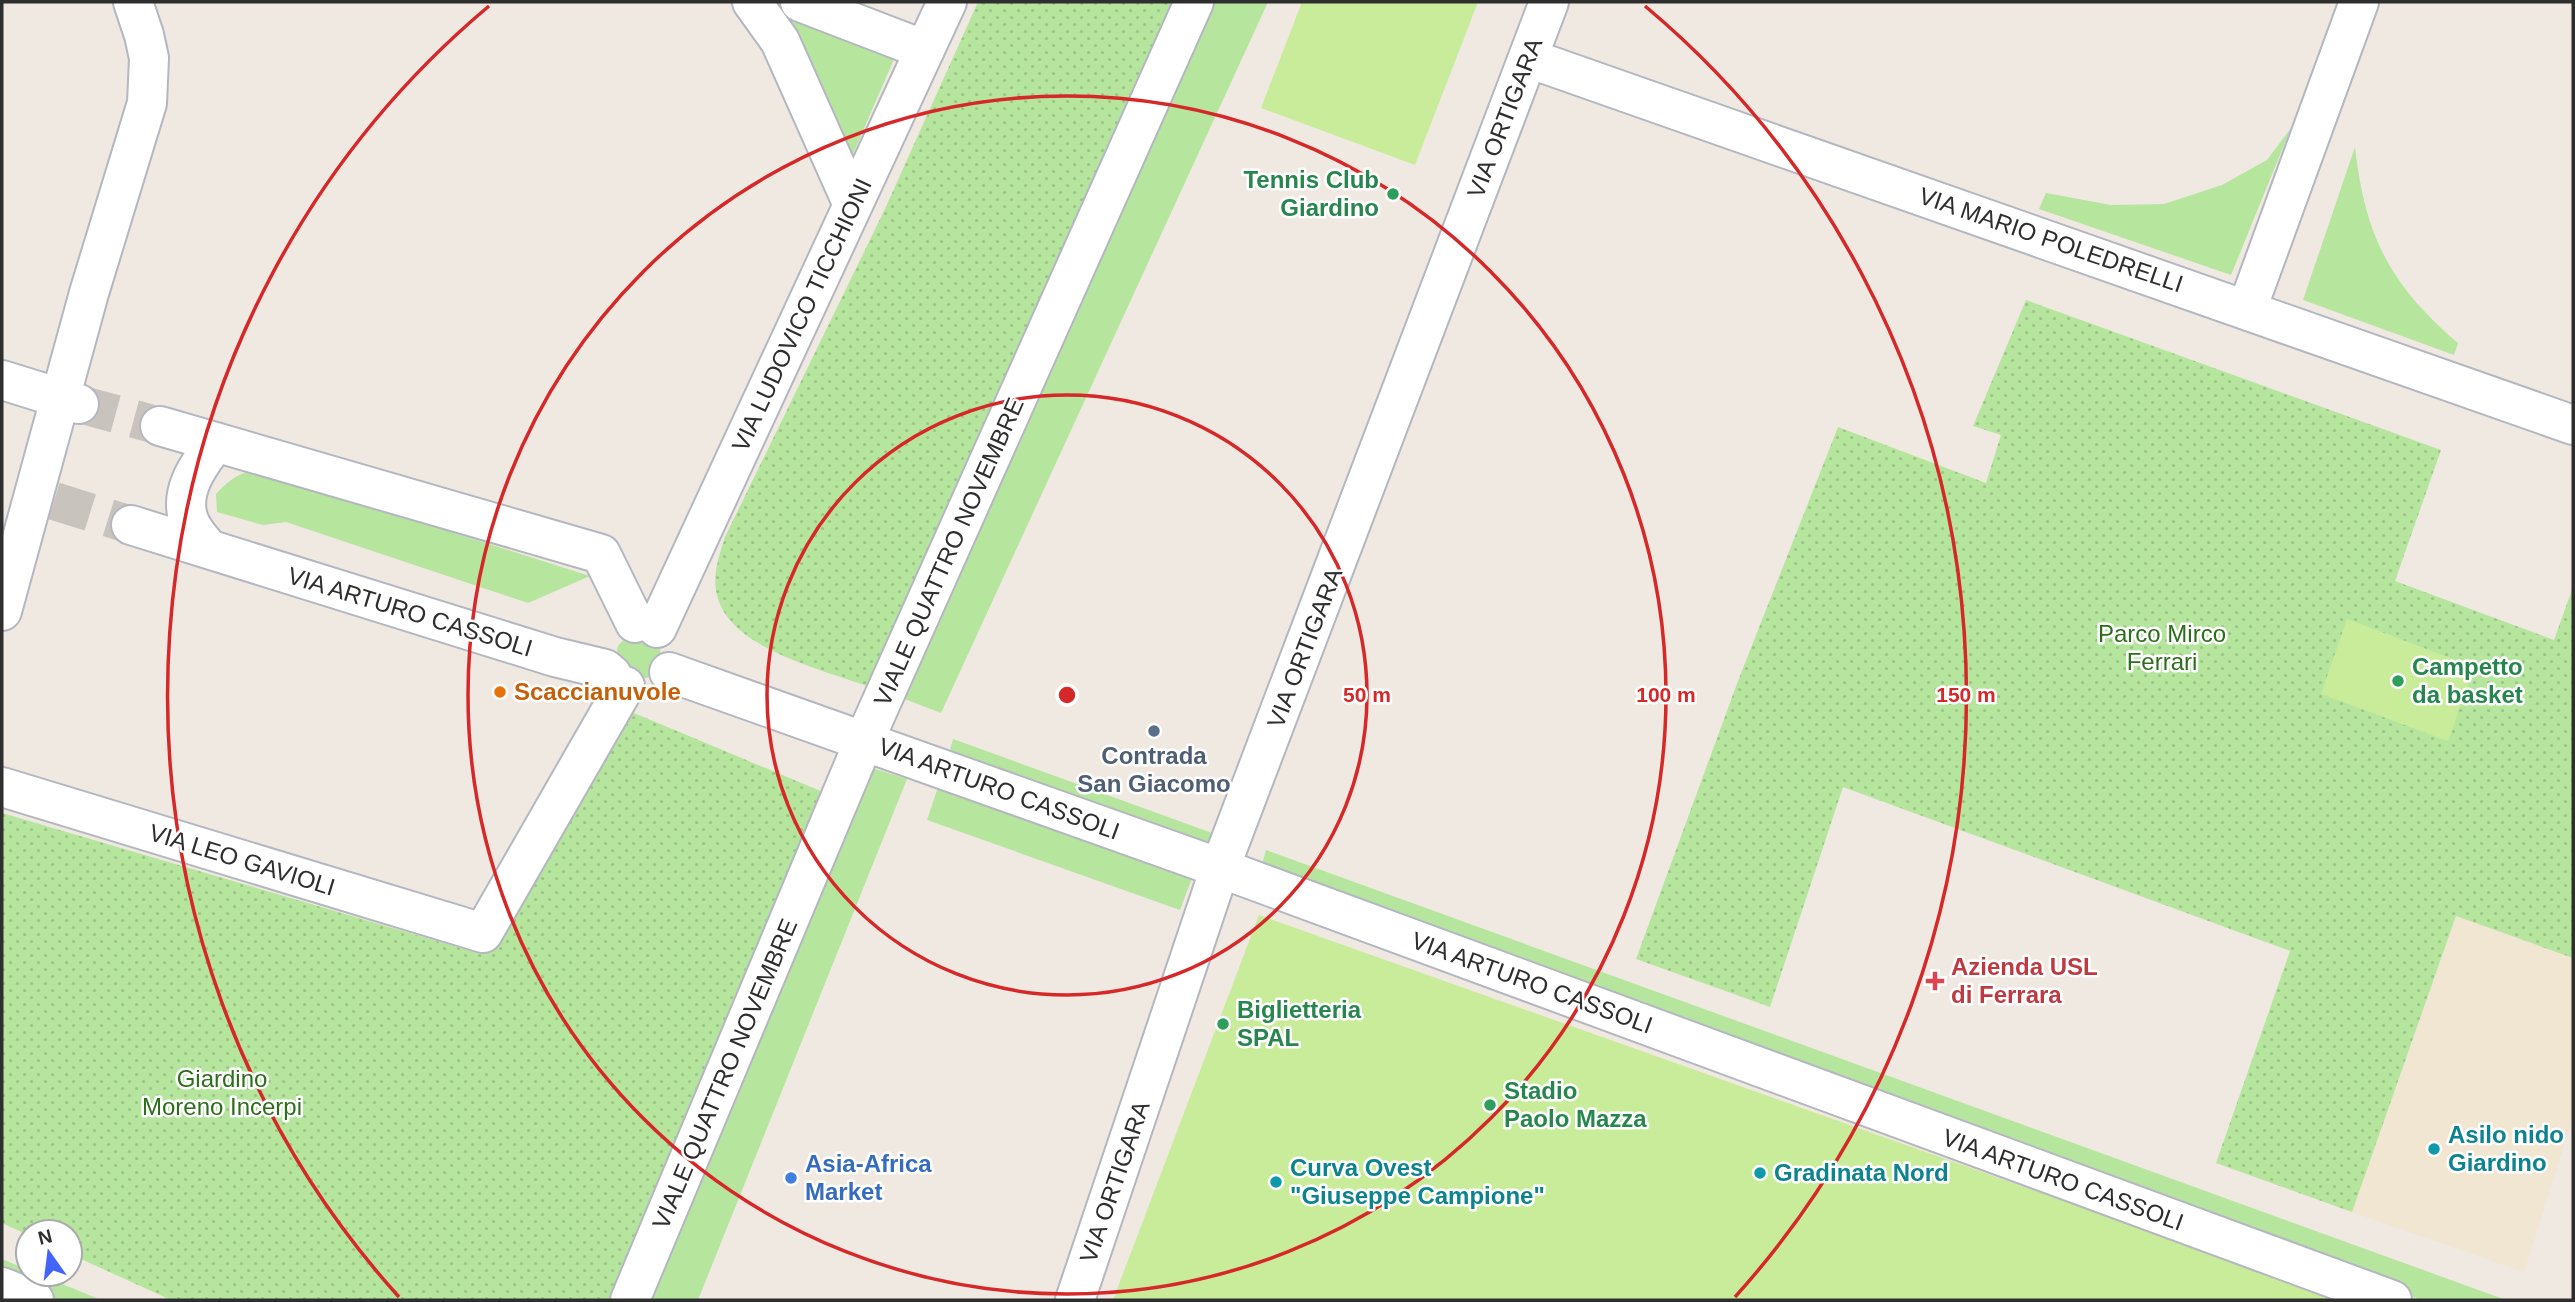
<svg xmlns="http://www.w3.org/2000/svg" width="2575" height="1302" viewBox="0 0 2575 1302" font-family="Arial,sans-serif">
	<defs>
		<pattern id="park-dots" width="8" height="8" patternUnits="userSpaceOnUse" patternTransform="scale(1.75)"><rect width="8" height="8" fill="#b6e59e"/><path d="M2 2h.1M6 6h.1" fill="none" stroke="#9dc588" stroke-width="1.8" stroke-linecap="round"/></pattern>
	</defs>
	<rect width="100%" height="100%" fill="#efe9e1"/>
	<!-- education -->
	<path fill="#f0e6d1" d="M 2573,587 L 2573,1117 L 2524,1272 L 2352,1212 Z"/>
	<!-- grass -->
	<path fill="#b6e59e" d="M 769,2 L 894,59 L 850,161 Z
		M 1214,2 L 1268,2 L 941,713 L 902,698 Z
		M 2291,128 L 2231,275 L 2039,209 L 2046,193 L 2111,205 L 2164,204 L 2222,185 L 2267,160 Z
		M 2355,147 C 2365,236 2390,285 2458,343 L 2454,355 L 2303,300 Z
		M 255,470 L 590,576 L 528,603 L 286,522 L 263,525 L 217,512 L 216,494 C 228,481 238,473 255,470 Z
		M 626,637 L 657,641 C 666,661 661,679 637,679 L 616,656 L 618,646 Z
		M 953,739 L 1212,833 L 1203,854 L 947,761 Z
		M 866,766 L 907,779 L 698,1300 L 649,1300 Z
		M 940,781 L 1194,873 L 1180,910 L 927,820 Z
		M 1266,850 L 2506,1300 L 2421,1300 L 1259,876 Z
		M 2,1259 L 28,1270 L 28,1274 L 38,1274 L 101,1300 L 60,1300 L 2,1276 Z"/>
	<!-- park -->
	<path fill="url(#park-dots)" d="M 978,2 L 1175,2 L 867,686 C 821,669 729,648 717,595 C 712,575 719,556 725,537 L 884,211 Z
		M 2026,300 L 2441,450 L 2395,581 L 2554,640 L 2573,587 L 2573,958 L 2456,916 L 2352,1212 L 2216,1163 L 2290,951 L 1843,787 L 1770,1007 L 1636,959 L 1738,681 L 1838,427 L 1986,483 L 2001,435 L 1973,426 Z
		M 622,708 L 830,795 L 615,1300 L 171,1300 L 70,1254 L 70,1232 L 28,1232 L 28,1235 L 2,1223 L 2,813 L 481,954 Z"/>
	<!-- pitch -->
	<path fill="#c9ec9a" d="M 1302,2 L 1478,2 L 1415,165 L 1261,108 Z
		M 2347,619 L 2474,667 L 2448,741 L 2321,694 Z
		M 1259,915 L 2328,1295 L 2331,1300 L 1113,1300 Z"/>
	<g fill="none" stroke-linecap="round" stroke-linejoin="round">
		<!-- minor-tunnel -->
		<path stroke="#c8c4bd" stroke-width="38" stroke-dasharray="38 19" stroke-linecap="butt" d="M 79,404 L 160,426
			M 54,501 L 131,525"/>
		<!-- minor casing -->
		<g stroke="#b4b7c1" stroke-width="42">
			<path id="minor" d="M 752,2 L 780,41 L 853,205
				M 800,2 L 925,50
				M 1528,58 L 2573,425
				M 2247,309 L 2359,2
				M 2,380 L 79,404
				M 160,426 L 601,554 L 635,623
				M 131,525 L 555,657 L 605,669 L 612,675
				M 208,548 C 202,541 195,533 191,525 C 176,495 198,465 216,442
				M 2,611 L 89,293 L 147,103 L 149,58 L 144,35 L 133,2
				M 657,628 L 947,2
				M 669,672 L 1220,868 L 2392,1300
				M 2,787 L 483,933 L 625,686
				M 2,1287 L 34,1300
				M 630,1300 L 864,741 L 1194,2
				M 1075,1300 L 1220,868 L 1549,2"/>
		</g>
		<!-- minor -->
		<use href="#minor" stroke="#fff" stroke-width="38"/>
	</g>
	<!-- distance rings -->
	<g fill="none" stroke="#d62828" stroke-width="3.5">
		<circle cx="1067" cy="695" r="300"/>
		<circle cx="1067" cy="695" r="599"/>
		<path d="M399 1297A899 899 0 0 1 489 6M1645 6A899 899 0 0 1 1735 1297"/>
	</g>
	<!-- markers -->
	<g fill="#2e9e5b" stroke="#fff" stroke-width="2.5">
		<circle cx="1393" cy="194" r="7"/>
		<circle cx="2398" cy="681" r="7"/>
		<circle cx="1223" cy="1024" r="7"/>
		<circle cx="1490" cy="1105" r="7"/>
	</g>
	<circle fill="#e8710a" stroke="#fff" stroke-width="2.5" cx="500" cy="692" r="7"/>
	<circle fill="#5c6f8a" stroke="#fff" stroke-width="2.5" cx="1154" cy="731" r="7"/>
	<path fill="#e0444e" stroke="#fff" stroke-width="2.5" d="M1931.5 970.5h7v7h7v7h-7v7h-7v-7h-7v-7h7z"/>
	<g fill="#0f9aa8" stroke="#fff" stroke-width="2.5">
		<circle cx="2434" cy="1149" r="7"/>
		<circle cx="1760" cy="1173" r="7"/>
		<circle cx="1276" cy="1182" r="7"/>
	</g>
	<circle fill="#3f7fe0" stroke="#fff" stroke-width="2.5" cx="791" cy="1178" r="7"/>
	<g text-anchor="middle" stroke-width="5" stroke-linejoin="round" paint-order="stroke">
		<!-- street labels -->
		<g font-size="24" fill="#2e2e2e" stroke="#fff">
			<text transform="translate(1505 118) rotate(-69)" y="8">VIA ORTIGARA</text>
			<text transform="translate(2051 240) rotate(19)" y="8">VIA MARIO POLEDRELLI</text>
			<text transform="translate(802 315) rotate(-65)" y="8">VIA LUDOVICO TICCHIONI</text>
			<text transform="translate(949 552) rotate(-66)" y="8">VIALE QUATTRO NOVEMBRE</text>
			<text transform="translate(410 612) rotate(17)" y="8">VIA ARTURO CASSOLI</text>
			<text transform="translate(1305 648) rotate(-69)" y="8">VIA ORTIGARA</text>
			<text transform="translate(999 789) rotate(20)" y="8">VIA ARTURO CASSOLI</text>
			<text transform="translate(242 860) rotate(17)" y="8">VIA LEO GAVIOLI</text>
			<text transform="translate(1532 983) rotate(20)" y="8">VIA ARTURO CASSOLI</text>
			<text transform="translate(725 1074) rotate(-67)" y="8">VIALE QUATTRO NOVEMBRE</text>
			<text transform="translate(2063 1180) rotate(20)" y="8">VIA ARTURO CASSOLI</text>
			<text transform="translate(1115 1182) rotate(-71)" y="8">VIA ORTIGARA</text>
		</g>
		<!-- leisure labels -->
		<g font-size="24" font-weight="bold" fill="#27864d" stroke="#fff" text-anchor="start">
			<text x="1379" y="188" text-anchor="end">Tennis Club<tspan x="1379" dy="28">Giardino</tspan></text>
			<text x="2412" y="675">Campetto<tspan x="2412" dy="28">da basket</tspan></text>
			<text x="1237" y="1018">Biglietteria<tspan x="1237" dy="28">SPAL</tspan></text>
			<text x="1504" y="1099">Stadio<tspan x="1504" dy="28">Paolo Mazza</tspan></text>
		</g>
		<!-- park labels -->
		<g font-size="24" fill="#2c6e1b" stroke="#fff">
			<text x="2162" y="642">Parco Mirco<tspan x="2162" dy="28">Ferrari</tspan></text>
			<text x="222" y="1087">Giardino<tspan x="222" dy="28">Moreno Incerpi</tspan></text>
		</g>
		<!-- food labels -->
		<g font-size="24" font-weight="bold" fill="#c56008" stroke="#fff" text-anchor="start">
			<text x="514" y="700">Scaccianuvole</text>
		</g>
		<!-- service labels -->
		<g font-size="24" font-weight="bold" fill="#4e5e75" stroke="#fff">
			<text x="1154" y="764">Contrada<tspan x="1154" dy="28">San Giacomo</tspan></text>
		</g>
		<!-- health labels -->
		<g font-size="24" font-weight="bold" fill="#be3a42" stroke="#fff" text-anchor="start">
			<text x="1951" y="975">Azienda USL<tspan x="1951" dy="28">di Ferrara</tspan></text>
		</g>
		<!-- culture labels -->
		<g font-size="24" font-weight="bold" fill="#0d838f" stroke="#fff" text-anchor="start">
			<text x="2448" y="1143">Asilo nido<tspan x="2448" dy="28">Giardino</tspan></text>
			<text x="1290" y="1176">Curva Ovest<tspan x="1290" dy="28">"Giuseppe Campione"</tspan></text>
			<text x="1774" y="1181">Gradinata Nord</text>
		</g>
		<!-- shop labels -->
		<g font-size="24" font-weight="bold" fill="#366cbe" stroke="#fff" text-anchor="start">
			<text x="805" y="1172">Asia-Africa<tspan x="805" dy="28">Market</tspan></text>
		</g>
	</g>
	<circle cx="1067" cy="695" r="10" fill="#d62828" stroke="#fff" stroke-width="3.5"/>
	<g font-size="21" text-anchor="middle" font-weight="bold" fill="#d62828" stroke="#fff" stroke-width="5" stroke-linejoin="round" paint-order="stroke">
		<text x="1367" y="702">50 m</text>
		<text x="1666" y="702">100 m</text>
		<text x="1966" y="702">150 m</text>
	</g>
	<!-- border -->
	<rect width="2575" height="1302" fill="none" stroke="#2e2e2e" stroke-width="7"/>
	<!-- north arrow -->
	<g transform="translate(49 1253) rotate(346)"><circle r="33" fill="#ffffff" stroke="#ababab" stroke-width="2"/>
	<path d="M0-5L12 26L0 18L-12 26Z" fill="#4264fb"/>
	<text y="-10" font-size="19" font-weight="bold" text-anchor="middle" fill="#2e2e2e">N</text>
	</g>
</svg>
